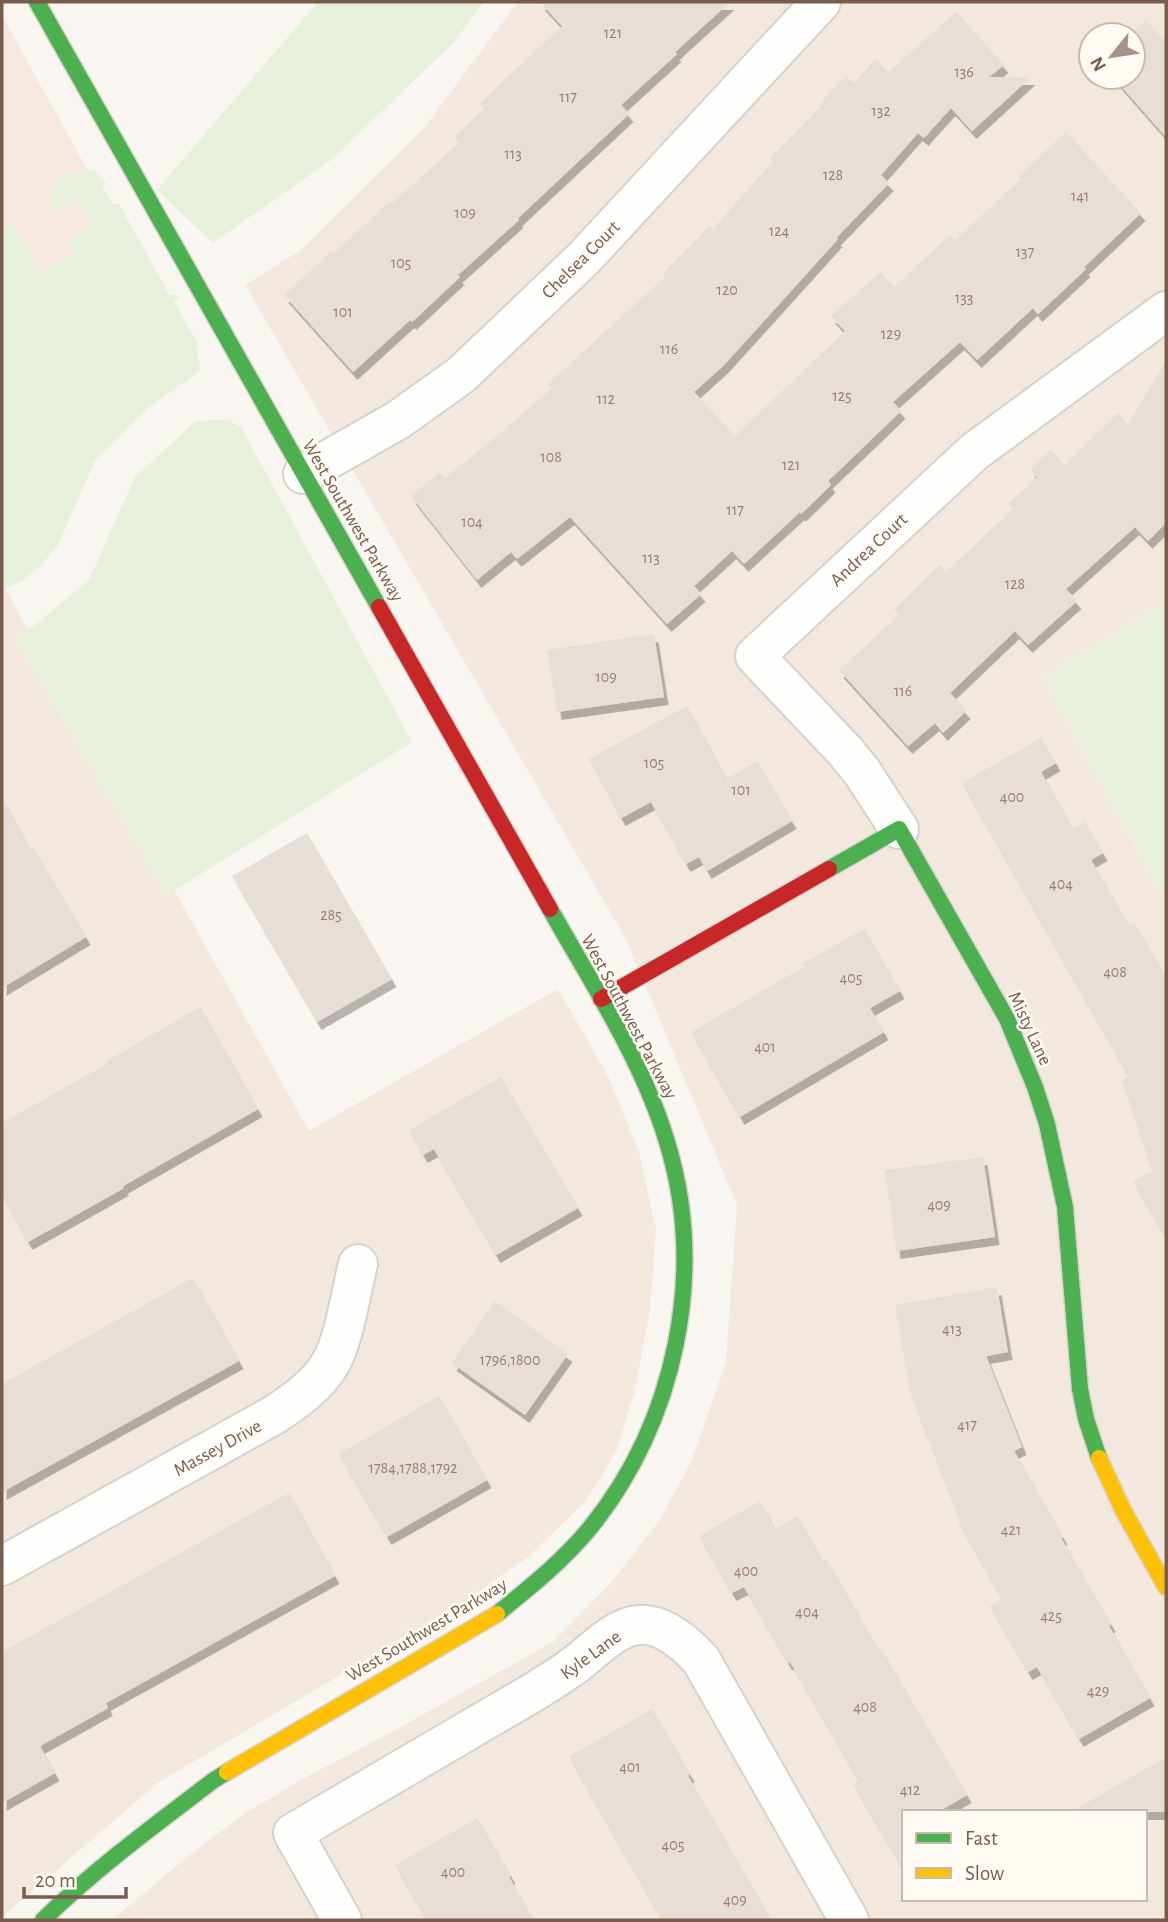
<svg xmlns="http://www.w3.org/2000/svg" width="1168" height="1922" viewBox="0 0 1168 1922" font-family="'Alegreya Sans',sans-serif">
	<defs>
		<filter id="shadow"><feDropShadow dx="4.5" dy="8" stdDeviation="0" flood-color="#0004"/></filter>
	</defs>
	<rect width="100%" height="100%" fill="#f9f5f0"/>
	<!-- residential -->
	<path fill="#f2e8de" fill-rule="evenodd" d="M 518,2 L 1166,2 L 1166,602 L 1044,677 L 1166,901 L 1166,1920 L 112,1920 L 186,1858 L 247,1812 L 310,1775 L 390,1733 L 553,1642 L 609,1585 L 660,1520 L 692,1460 L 726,1362 L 737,1205 L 626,939 L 245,285 L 301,250 L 424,128 ZM 1091,35 L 1133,35 L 1133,77 L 1091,77 ZM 904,1812 L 1145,1812 L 1145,1899 L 904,1899 Z
		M 2,583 L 309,1131 L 558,989 L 608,1076 L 639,1152 L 656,1229 L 650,1311 L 634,1393 L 617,1450 L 586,1501 L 528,1557 L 462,1603 L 159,1782 L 2,1917 Z"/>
	<!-- commercial -->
	<path fill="#f6e8e1" d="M 2,16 L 123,234 L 2,304 Z"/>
	<!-- green -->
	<path fill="#e7f0db" d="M 318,2 L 484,2 L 454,42 L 331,160 L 213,243 L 157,190 Z
		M 74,171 L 94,171 L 106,183 L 102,186 L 113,205 L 119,204 L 169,294 L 180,296 L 174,302 L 196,340 L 200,371 L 148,408 L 95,460 L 58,545 L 43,563 L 24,580 L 2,590 L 2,224 L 15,227 L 41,271 L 75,254 L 68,241 L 92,223 L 78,200 L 54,214 C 50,201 49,184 62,175 C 65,173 70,173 74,171 Z
		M 228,420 L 241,427 L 412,742 L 167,895 L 16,639 L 40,621 L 89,580 L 135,477 L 196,421 Z
		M 1166,602 L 1166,901 L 1044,677 Z"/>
	<!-- building -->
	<path fill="#e6ded7" filter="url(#shadow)" d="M 540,2 L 730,2 L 675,52 L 677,54 L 621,105 L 629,114 L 518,218 L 519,220 L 458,275 L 460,277 L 412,322 L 410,320 L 353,372 L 284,295 L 332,251 L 334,253 L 390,201 L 392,203 L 459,143 L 454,137 L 484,109 L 479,104 L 562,26 Z
		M 956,12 L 1004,65 L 989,77 L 1031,77 L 972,131 L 951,108 L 924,138 L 918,133 L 881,175 L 889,183 L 836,238 L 838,239 L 724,365 L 694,392 L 735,436 L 845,331 L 831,316 L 880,272 L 894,287 L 950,235 L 955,240 L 1021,179 L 1018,177 L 1066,132 L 1141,213 L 1084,267 L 1086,269 L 1038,314 L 1033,308 L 977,360 L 960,342 L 893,402 L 901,411 L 828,481 L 831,485 L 801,514 L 800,512 L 744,564 L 732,551 L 694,586 L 701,594 L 667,624 L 570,517 L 517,559 L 511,552 L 477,580 L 411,496 L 440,472 L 445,478 L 497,436 L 552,388 L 548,384 L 666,276 L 663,274 L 709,226 L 713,229 L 773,161 L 770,158 L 823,104 L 821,102 L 846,76 L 854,83 L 875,59 L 889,72 Z
		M 1146,20 L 1166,42 L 1166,137 L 1113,77 L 1133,77 L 1133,35 L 1129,35 Z
		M 1166,361 L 1166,523 L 1148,541 L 1135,527 L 1066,589 L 1077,601 L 1028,645 L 1015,631 L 950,693 L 966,711 L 943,733 L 935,723 L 908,746 L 839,670 L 899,615 L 894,609 L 940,565 L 946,572 L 1013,509 L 1008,504 L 1037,477 L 1030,469 L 1051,450 L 1065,465 L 1118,413 L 1128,424 Z
		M 654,634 L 664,697 L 557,712 L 547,650 Z
		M 687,706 L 726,779 L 757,761 L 792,821 L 707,871 L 699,857 L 686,864 L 651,802 L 621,818 L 589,759 Z
		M 1041,738 L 1056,763 L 1041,772 L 1073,829 L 1085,822 L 1103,853 L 1091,860 L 1129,925 L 1134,922 L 1166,978 L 1166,1238 L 1133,1181 L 1152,1171 L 1122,1080 L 1129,1077 L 962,783 Z
		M 2,798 L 30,849 L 33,847 L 86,937 L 2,988 Z
		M 307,833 L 392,979 L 317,1022 L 232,876 Z
		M 864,929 L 900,991 L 870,1008 L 884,1032 L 740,1117 L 691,1032 L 804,967 L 802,964 Z
		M 200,1007 L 258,1109 L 123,1186 L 124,1188 L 28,1242 L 2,1196 L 2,1123 L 107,1064 L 105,1062 Z
		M 501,1077 L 578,1208 L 496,1255 L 434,1149 L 423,1155 L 409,1130 Z
		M 983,1157 L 995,1237 L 896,1251 L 885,1170 Z
		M 193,1278 L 239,1361 L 2,1492 L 2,1384 Z
		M 997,1287 L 1008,1352 L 986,1356 L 1022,1447 L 1014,1451 L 1063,1537 L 1061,1538 L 1111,1624 L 1109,1626 L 1150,1698 L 1079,1739 L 1037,1667 L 1028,1672 L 990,1606 L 1002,1599 L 958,1522 L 960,1521 L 911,1397 L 895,1305 Z
		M 495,1301 L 568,1354 L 525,1415 L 452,1363 Z
		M 439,1396 L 487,1480 L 387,1537 L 339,1454 Z
		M 289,1493 L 335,1576 L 106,1703 L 108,1708 L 40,1746 L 55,1773 L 2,1803 L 2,1652 Z
		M 760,1501 L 775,1529 L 797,1516 L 823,1561 L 826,1559 L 879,1650 L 881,1649 L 967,1795 L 938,1812 L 904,1812 L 904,1871 L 853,1784 L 859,1781 L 790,1662 L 788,1663 L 744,1587 L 732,1593 L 699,1536 Z
		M 652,1709 L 690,1774 L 688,1776 L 771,1920 L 662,1920 L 615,1838 L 569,1757 Z
		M 1166,1757 L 1166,1812 L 1071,1812 Z
		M 477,1818 L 511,1876 L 509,1877 L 534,1920 L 427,1920 L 395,1865 Z"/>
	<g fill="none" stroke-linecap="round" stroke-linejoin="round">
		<!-- street casing -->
		<g stroke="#d7d1cb" stroke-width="42">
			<path id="street" d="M 303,474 L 398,420 L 461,375 L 584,258 L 821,2
				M 899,829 L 862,772 L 845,751 L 755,656 L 974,452 L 1166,311
				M 2,1566 L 274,1415 C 295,1401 317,1386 330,1364 C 344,1341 351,1292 358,1264
				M 342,1920 L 293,1833 C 351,1799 409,1765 467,1731 C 502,1710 539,1691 572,1667 C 591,1654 615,1626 639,1625 C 663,1623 686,1644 701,1660 L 849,1920"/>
		</g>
		<!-- fast casing -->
		<g stroke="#d9d2cb" stroke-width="19">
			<path id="fast" d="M 37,2 L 379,607
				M 829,869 L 899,829 L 1007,1019 L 1035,1087 L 1047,1124 L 1065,1207 L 1080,1389 L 1086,1419 L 1099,1458
				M 497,1614 C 530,1587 563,1561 590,1528 C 676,1422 707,1272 667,1142 C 643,1061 591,982 550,909
				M 43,1920 C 96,1868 155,1825 214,1780 L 227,1772"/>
		</g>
		<!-- slow casing -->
		<g stroke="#d9d2cb" stroke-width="19">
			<path id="slow" d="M 1099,1458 L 1124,1512 L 1166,1587
				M 227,1772 L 497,1614"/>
		</g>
		<!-- jam casing -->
		<g stroke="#d9d2cb" stroke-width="19">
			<path id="jam" d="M 379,607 L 550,909
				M 601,999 L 829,869"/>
		</g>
		<!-- street -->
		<use href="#street" stroke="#fefefd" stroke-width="38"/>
		<!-- fast -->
		<use href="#fast" stroke="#4caf50" stroke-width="16"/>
		<!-- slow -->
		<use href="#slow" stroke="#ffc107" stroke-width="16"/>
		<!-- jam -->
		<use href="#jam" stroke="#c62828" stroke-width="16"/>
	</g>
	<g text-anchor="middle" stroke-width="5" stroke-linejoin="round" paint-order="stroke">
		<!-- number labels -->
		<g font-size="16" fill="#977e72">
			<text x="613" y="38">121</text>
			<text x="964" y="77">136</text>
			<text x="568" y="102">117</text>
			<text x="881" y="116">132</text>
			<text x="513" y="159">113</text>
			<text x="833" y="180">128</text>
			<text x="1080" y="201">141</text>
			<text x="465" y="218">109</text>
			<text x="779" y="236">124</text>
			<text x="1025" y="257">137</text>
			<text x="401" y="268">105</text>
			<text x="727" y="295">120</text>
			<text x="964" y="303">133</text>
			<text x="343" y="317">101</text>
			<text x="891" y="339">129</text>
			<text x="669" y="354">116</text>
			<text x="842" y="401">125</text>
			<text x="606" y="404">112</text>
			<text x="551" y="462">108</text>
			<text x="791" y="470">121</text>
			<text x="735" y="515">117</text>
			<text x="472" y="527">104</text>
			<text x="651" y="563">113</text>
			<text x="1015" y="589">128</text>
			<text x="606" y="682">109</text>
			<text x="903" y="696">116</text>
			<text x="654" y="768">105</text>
			<text x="741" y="795">101</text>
			<text x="1012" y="802">400</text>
			<text x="1061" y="889">404</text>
			<text x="331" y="920">285</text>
			<text x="1115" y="977">408</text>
			<text x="851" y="983">405</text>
			<text x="765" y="1052">401</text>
			<text x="939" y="1210">409</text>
			<text x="952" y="1334">413</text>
			<text x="510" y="1365">1796,1800</text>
			<text x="967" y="1430">417</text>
			<text x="413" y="1473">1784,1788,1792</text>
			<text x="1011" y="1535">421</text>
			<text x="746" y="1576">400</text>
			<text x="807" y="1617">404</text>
			<text x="1051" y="1621">425</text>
			<text x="1098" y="1696">429</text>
			<text x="865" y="1712">408</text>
			<text x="630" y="1772">401</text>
			<text x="910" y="1795">412</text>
			<text x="673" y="1850">405</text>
			<text x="453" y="1877">400</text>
			<text x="735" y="1905">409</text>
		</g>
		<!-- street labels -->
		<g font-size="19" fill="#7a5c4d" stroke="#fffaf3">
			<text transform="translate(580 259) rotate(-45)" y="7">Chelsea Court</text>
			<text transform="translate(354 520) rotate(60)" y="7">West Southwest Parkway</text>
			<text transform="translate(868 549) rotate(-43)" y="7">Andrea Court</text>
			<text transform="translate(630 1016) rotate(62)" y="7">West Southwest Parkway</text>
			<text transform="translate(1031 1028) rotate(65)" y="7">Misty Lane</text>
			<text transform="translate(217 1447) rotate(-29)" y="7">Massey Drive</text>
			<text transform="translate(426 1629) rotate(-31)" y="7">West Southwest Parkway</text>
			<text transform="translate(590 1654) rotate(-36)" y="7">Kyle Lane</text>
		</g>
	</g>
	<!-- border -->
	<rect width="1168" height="1922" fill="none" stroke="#7a5c4d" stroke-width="7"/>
	<!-- legend -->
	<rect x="902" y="1810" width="245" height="91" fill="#fffaf3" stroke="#cabbb1" stroke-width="2"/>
	<rect x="916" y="1833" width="35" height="10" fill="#4caf50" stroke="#cabbb1" stroke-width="2"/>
	<text x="965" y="1845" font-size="21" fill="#7a5c4d">Fast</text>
	<rect x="916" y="1868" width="35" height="10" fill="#ffc107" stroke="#cabbb1" stroke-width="2"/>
	<text x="965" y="1880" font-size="21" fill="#7a5c4d">Slow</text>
	<!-- north arrow -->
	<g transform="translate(1112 56) rotate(240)"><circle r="33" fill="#fffaf3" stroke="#cabbb1" stroke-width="2"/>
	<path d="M0-5L12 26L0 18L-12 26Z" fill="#a69286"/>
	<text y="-10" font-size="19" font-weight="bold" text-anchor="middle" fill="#7a5c4d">N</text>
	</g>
	<!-- scale -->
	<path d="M24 1887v10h102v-10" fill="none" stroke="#7a5c4d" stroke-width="3.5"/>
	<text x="35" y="1887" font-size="21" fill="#7a5c4d" stroke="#fffaf3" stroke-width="5" paint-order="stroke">20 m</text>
</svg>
